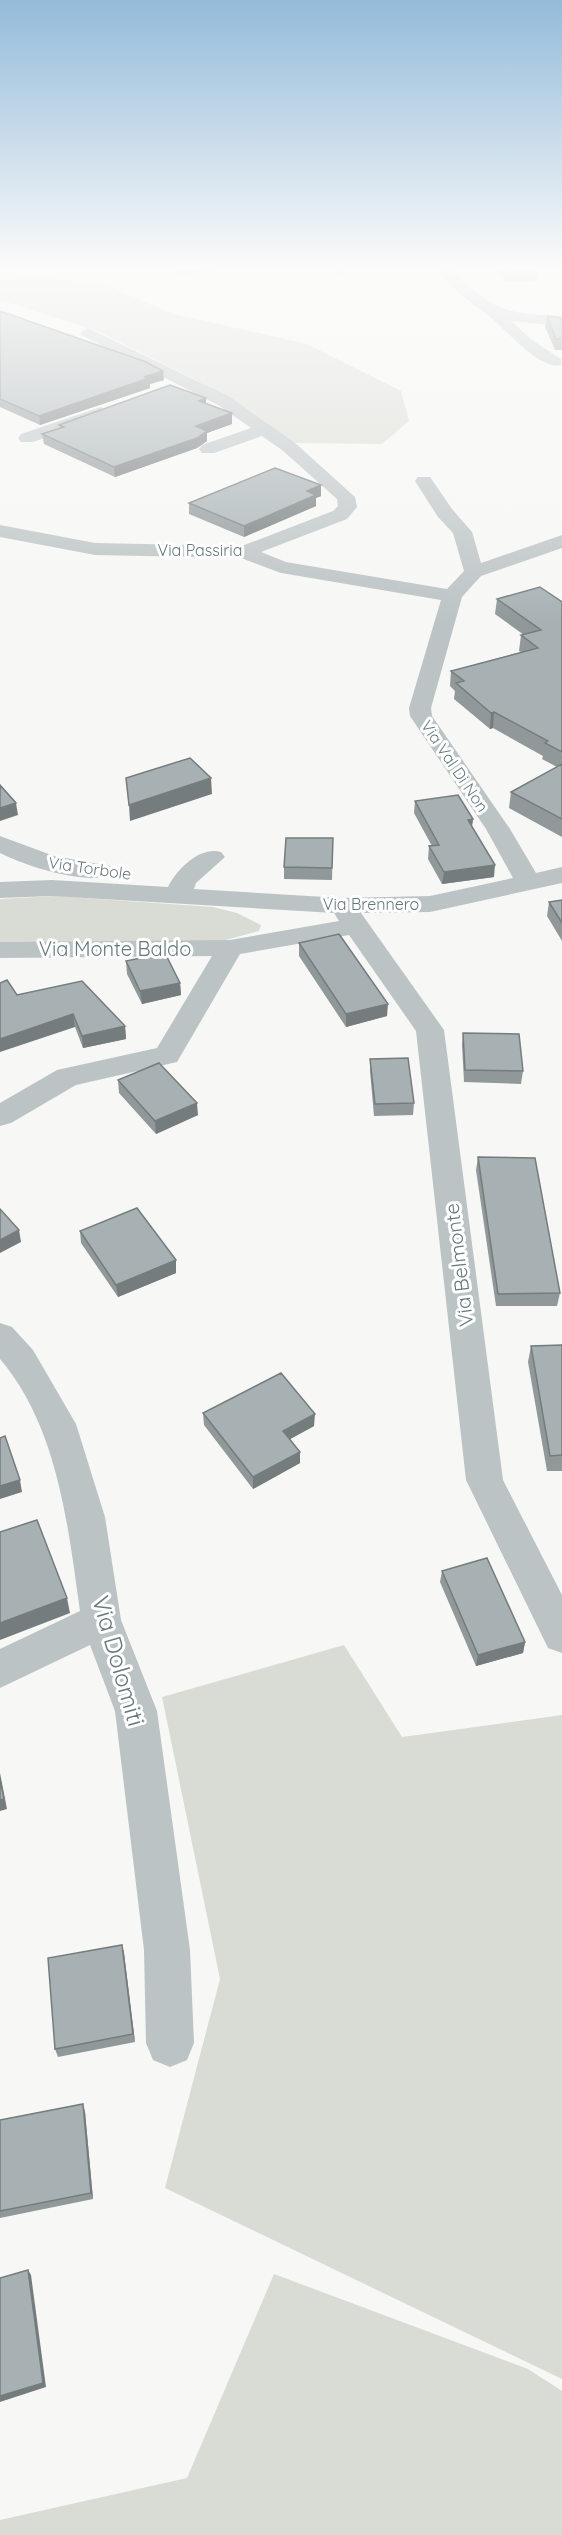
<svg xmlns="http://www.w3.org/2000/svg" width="562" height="2535" viewBox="0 0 562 2535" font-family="Quicksand,sans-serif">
	<rect width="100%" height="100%" fill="#f7f7f5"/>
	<!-- green -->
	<path fill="#d9dcd4" d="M 0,271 L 102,284 L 174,314 L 307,344 L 401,391 L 409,421 L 382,444 L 294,443 L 252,412 L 202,383 L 100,332 L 0,300 Z
		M 55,896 L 213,907 L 237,913 L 261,925 L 259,931 L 222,941 L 0,942 L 0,899 Z
		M 344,1645 L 402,1737 L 562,1715 L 562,2379 L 165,2188 L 220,1979 L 162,1697 Z
		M 274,2274 L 528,2369 L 562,2391 L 562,2535 L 0,2535 L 0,2520 L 187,2478 Z"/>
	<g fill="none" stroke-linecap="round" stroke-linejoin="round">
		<!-- minor -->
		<path fill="#bcc3c4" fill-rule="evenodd" d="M 330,269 L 344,269 L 347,273 L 340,277 L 335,276 Z
			M 436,269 L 451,269 C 493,310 502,314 562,316 L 562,326 L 511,321 L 532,340 L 561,359 L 561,365 C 538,371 503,325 485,313 C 467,300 450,287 436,269 Z
			M 88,328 L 230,397 L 294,442 L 355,497 L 357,507 L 347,519 L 261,552 L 286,562 L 447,589 L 464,571 L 453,533 L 438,517 L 415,481 L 418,477 L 430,477 L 452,509 L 472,532 L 481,563 L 562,535 L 562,548 L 481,576 L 462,597 L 431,708 L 432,716 L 510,829 L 536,873 L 562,867 L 562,883 L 430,912 L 361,913 L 444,1030 L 503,1480 L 562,1595 L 562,1653 L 548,1648 L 466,1480 L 416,1031 L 349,935 L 240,954 L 177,1062 L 76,1085 L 11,1123 L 0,1126 L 0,1103 L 57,1070 L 157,1048 L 212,956 L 0,958 L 0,942 L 230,940 L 339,921 L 334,913 L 52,896 L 0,898 L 0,882 L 52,880 L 168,887 C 177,869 200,846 221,852 L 225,857 L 196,883 L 194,889 L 342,898 L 430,896 L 513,878 L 486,829 L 410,716 L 409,708 L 441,600 L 281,573 L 241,558 L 95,555 L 0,537 L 0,525 L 95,543 L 242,546 L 333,511 L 338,506 L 337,499 L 282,450 L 262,436 L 214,453 L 202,453 L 199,449 L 202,445 L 251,428 L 218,405 L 83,336 L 80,333 Z
			M 101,407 L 109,412 L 107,416 L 33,442 L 21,442 L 18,438 L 21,434 Z
			M 0,836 L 54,856 L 110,866 L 114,871 L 110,876 C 81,884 26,866 0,853 Z
			M 0,1323 L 12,1327 L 33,1350 L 76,1424 L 105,1517 L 121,1620 L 157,1711 L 190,1950 L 194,2043 L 187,2060 L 170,2067 L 153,2060 L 146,2043 L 144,1950 L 115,1711 L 90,1645 L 0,1688 L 0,1649 L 80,1611 C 68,1526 58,1427 0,1359 Z"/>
	</g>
	<!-- wall -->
	<path fill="#90989a" d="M 174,269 L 222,269 L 181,274 Z
		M 496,269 L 532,269 L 537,276 L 537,281 L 506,282 Z
		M 0,311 L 164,380 L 150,384 L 150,388 L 40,425 L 0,407 Z
		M 547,316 L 562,318 L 562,350 L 555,350 L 545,327 Z
		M 206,398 L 206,404 L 232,413 L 232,424 L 207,433 L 207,441 L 197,448 L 115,477 L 44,444 L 42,434 L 60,428 L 59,425 Z
		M 321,485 L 321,496 L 316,498 L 316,506 L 244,537 L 189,514 L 189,503 Z
		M 497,599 L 562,602 L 562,837 L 509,808 L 511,792 L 557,767 L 542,759 L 543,756 L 493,728 L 490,729 L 454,699 L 455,691 L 450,686 L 451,671 L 521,652 L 519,651 L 521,635 L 524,635 L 495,614 Z
		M 415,801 L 473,819 L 472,827 L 494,877 L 442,884 L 428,859 L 429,846 L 432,846 L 414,813 Z
		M 333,838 L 332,880 L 284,879 L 284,867 Z
		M 562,900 L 562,941 L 547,916 L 549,902 Z
		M 299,943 L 387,1016 L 346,1027 L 299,956 Z
		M 126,961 L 180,983 L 181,995 L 142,1004 L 127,974 Z
		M 17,995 L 125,1026 L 126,1039 L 83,1048 L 75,1027 Z
		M 463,1033 L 523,1071 L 521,1084 L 464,1082 L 462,1045 Z
		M 370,1059 L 414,1103 L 413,1115 L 374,1116 L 370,1071 Z
		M 118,1080 L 198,1115 L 156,1134 L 119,1093 Z
		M 478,1157 L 560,1293 L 557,1306 L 496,1306 L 476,1170 Z
		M 80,1231 L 176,1273 L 118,1297 L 81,1243 Z
		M 562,1345 L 562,1471 L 547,1471 L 528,1362 L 531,1346 Z
		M 203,1413 L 314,1426 L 290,1439 L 300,1452 L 300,1463 L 253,1489 L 204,1425 Z
		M 442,1571 L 525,1642 L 523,1653 L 476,1666 L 440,1582 Z
		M 122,1945 L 124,1953 L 135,2042 L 58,2057 L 55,2049 Z
		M 85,2112 L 93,2199 L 0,2218 L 0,2120 Z"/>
	<!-- shaded-wall -->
	<path fill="#757c7d" d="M 181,269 L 222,269 L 181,274 Z
		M 163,371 L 164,380 L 150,384 L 150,388 L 40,425 L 39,416 L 144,377 Z
		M 206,398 L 206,408 L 199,401 Z
		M 232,413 L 232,424 L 207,433 L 207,441 L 197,448 L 115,477 L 114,467 L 196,426 Z
		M 321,485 L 321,496 L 316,498 L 316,506 L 244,537 L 244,526 L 307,491 Z
		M 494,712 L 493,728 L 490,729 L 491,713 Z
		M 211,778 L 212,794 L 130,821 L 129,805 Z
		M 16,803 L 18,815 L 0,821 L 0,808 Z
		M 473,819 L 471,831 L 468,820 Z
		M 495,865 L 494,877 L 442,884 L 444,872 Z
		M 180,983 L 181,995 L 142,1004 L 140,991 Z
		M 388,1004 L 387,1016 L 346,1027 L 346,1014 Z
		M 73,1014 L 75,1027 L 0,1052 L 0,1039 Z
		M 125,1026 L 126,1039 L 83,1048 L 82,1036 Z
		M 197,1103 L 198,1115 L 156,1134 L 155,1121 Z
		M 19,1230 L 21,1242 L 0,1253 L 0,1240 Z
		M 176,1260 L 176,1273 L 118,1297 L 116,1285 Z
		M 315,1414 L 314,1426 L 283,1443 L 283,1431 Z
		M 300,1452 L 300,1463 L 253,1489 L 253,1477 Z
		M 20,1480 L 22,1492 L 0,1499 L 0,1486 Z
		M 67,1598 L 70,1613 L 0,1640 L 0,1623 Z
		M 525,1642 L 523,1653 L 476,1666 L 478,1655 Z
		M 0,1773 L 7,1809 L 0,1811 Z
		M 122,1945 L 124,1953 L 135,2042 L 133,2034 Z
		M 83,2104 L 85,2112 L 93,2199 L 91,2193 Z
		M 28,2270 L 31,2275 L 46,2387 L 0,2402 L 0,2396 Z"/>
	<!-- building -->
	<path fill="#a7b1b3" stroke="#757c7d" stroke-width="1.5" d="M 500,269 L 532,269 L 537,276 L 506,277 Z
		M 0,311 L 146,362 L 163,371 L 144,377 L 149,378 L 39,416 L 0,399 Z
		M 547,316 L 562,318 L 562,339 L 556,339 Z
		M 170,385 L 206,398 L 199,401 L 232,413 L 196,426 L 207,431 L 197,438 L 114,467 L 42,434 L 64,427 L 59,425 Z
		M 275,468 L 321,485 L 307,491 L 316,495 L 244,526 L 189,503 Z
		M 540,587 L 562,602 L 562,752 L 545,743 L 548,741 L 494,712 L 491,713 L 456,683 L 464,681 L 451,671 L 538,648 L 521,635 L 541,630 L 497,599 Z
		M 190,758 L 211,778 L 129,805 L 126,778 Z
		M 562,764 L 562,819 L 511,792 Z
		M 0,785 L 16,803 L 0,808 Z
		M 458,795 L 473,819 L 468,820 L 495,865 L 444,872 L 429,846 L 439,845 L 415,801 Z
		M 286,838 L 333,838 L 332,868 L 284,867 Z
		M 562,900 L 562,923 L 549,902 Z
		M 339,934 L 388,1004 L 346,1014 L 299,943 Z
		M 165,953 L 180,983 L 140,991 L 126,961 Z
		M 7,980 L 17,995 L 82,981 L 125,1026 L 82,1036 L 73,1014 L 0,1039 L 0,983 Z
		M 463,1033 L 519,1034 L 523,1071 L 465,1070 Z
		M 408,1058 L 414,1103 L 375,1104 L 370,1059 Z
		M 159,1063 L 197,1103 L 155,1121 L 118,1080 Z
		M 478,1157 L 535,1158 L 560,1293 L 498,1294 Z
		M 137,1208 L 176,1260 L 116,1285 L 80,1231 Z
		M 0,1209 L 19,1230 L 0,1240 Z
		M 562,1345 L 562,1455 L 550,1456 L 531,1346 Z
		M 281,1373 L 315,1414 L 283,1431 L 300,1452 L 253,1477 L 203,1413 Z
		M 5,1436 L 20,1480 L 0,1486 L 0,1438 Z
		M 37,1520 L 67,1598 L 0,1623 L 0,1532 Z
		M 487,1558 L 525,1642 L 478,1655 L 442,1571 Z
		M 0,1779 L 4,1799 L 0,1800 Z
		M 122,1945 L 133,2034 L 55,2049 L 48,1958 Z
		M 83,2104 L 91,2193 L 0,2211 L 0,2120 Z
		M 28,2270 L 43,2383 L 0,2396 L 0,2278 Z"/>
	<!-- sky -->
	<linearGradient id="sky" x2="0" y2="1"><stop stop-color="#93bbda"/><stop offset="0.43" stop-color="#fbfbfa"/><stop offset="1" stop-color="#fbfbfa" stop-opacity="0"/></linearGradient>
	<rect width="562" height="624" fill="url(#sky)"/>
	<g text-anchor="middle" stroke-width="6" stroke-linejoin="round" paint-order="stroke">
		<!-- far-street labels -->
		<g font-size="16" fill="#65797d" stroke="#fff">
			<text x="200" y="556">Via Passiria</text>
			<text transform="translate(455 766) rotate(56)" y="6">Via Val Di Non</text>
			<text transform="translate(90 868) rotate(8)" y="6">Via Torbole</text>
			<text x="371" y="910">Via Brennero</text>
		</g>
		<!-- street labels -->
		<g font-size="20" fill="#65797d" stroke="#fff">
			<text x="115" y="956">Via Monte Baldo</text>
			<text transform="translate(459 1265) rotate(-97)" y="7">Via Belmonte</text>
		</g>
		<!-- near-street labels -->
		<g font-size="24" fill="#65797d" stroke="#fff">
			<text transform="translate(118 1661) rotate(74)" y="8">Via Dolomiti</text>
		</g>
	</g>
</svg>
